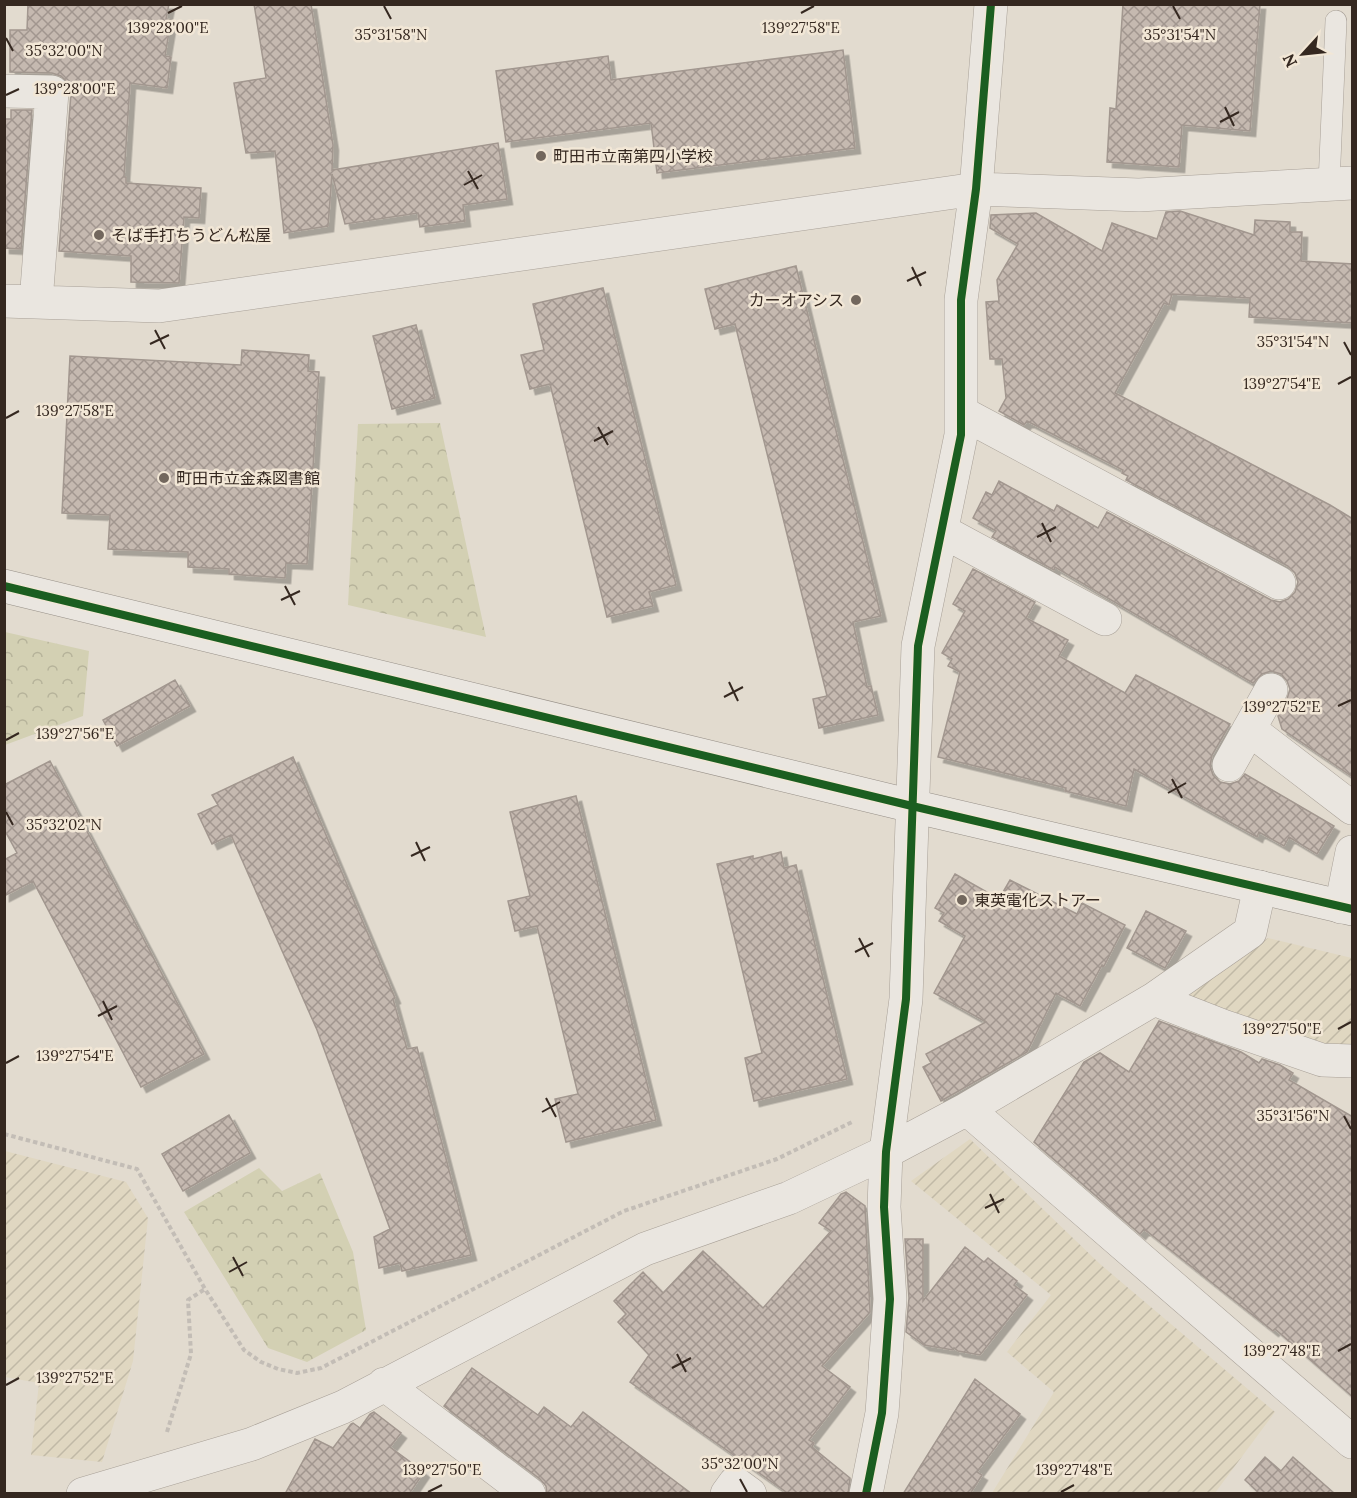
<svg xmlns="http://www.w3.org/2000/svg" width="1357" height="1498" viewBox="0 0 1357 1498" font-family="Lora,'Noto Sans JP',serif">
	<defs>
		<pattern id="farmland-furrows" width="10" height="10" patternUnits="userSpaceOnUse" patternTransform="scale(1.5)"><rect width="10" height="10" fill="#e0d7c1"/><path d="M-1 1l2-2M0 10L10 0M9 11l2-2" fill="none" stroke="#c1b9a6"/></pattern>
		<pattern id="park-crowns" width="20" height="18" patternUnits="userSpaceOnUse" patternTransform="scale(1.5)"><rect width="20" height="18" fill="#d3d0b3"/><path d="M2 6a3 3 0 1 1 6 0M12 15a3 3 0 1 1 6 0" fill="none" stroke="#b6b39a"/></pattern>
		<pattern id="building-cross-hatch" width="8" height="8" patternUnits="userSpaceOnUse" patternTransform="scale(1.5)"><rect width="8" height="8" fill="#c5b9b0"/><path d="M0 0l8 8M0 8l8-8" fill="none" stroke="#a1968f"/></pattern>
		<filter id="shadow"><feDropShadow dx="5.5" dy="5.5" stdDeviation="0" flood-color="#0004"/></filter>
	</defs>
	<rect width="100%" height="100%" fill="#e2dbcf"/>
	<!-- farmland -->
	<path fill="url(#farmland-furrows)" d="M 1268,938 L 1352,958 L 1352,1049 L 1321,1048 L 1184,996 Z
		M 970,1139 L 1100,1264 L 1275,1412 L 1215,1493 L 992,1493 L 1054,1392 L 1007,1352 L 1051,1295 L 911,1181 Z
		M 5,1151 L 126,1182 L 148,1218 L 133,1361 L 102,1462 L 31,1455 L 39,1383 L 5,1377 Z"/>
	<!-- park -->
	<path fill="url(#park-crowns)" d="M 440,423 L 486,637 L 348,605 L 358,424 Z
		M 5,632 L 89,651 L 83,716 L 5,745 Z
		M 259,1168 L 282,1191 L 320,1173 L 353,1252 L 366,1330 L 307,1362 L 268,1348 L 184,1212 Z"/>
	<!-- building -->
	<path fill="url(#building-cross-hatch)" stroke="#a2978f" stroke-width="1.5" filter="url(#shadow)" d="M 28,4 L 169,4 L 166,19 L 171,20 L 165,56 L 171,57 L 167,88 L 130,83 L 124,177 L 126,177 L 126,183 L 201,188 L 199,218 L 184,217 L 179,283 L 131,282 L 131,256 L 59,251 L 71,93 L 68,83 L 61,76 L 52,73 L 10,72 L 10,30 L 27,30 Z
		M 254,4 L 311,4 L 333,145 L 332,170 L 498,143 L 507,199 L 463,205 L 465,221 L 420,227 L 418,213 L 345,224 L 332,174 L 328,226 L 284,233 L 275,151 L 246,153 L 234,83 L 266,78 Z
		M 1123,4 L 1260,4 L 1250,131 L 1182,125 L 1179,167 L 1107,162 L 1110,108 L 1116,109 Z
		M 843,50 L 855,148 L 657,173 L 651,123 L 506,142 L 496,71 L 608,56 L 611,80 Z
		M 11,110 L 32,110 L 21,249 L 4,248 L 4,119 L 11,119 Z
		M 1180,211 L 1254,235 L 1255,220 L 1290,222 L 1290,232 L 1302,232 L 1301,261 L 1353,264 L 1353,323 L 1249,317 L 1250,298 L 1172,294 L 1169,305 L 1164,303 L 1115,393 L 1330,505 L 1353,519 L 1353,777 L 1282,729 L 1278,716 L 1287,699 L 1290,689 L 1287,681 L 1281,674 L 1271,671 L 1262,674 L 1253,683 L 1055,567 L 1054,570 L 992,537 L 996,531 L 973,518 L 986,492 L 992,495 L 999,481 L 1054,511 L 1057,505 L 1098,528 L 1107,512 L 1271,600 L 1280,602 L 1288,599 L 1295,592 L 1298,582 L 1295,573 L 1288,566 L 1126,480 L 1128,476 L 1122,473 L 1123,470 L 1027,421 L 1024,425 L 999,411 L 1006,398 L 1002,359 L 990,359 L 986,302 L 999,301 L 997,280 L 1018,244 L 990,228 L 991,215 L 1036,213 L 1102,251 L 1112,223 L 1157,239 L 1166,212 Z
		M 796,266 L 881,616 L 853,622 L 867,687 L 871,686 L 878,715 L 819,728 L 813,699 L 827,696 L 735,324 L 715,329 L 705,289 Z
		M 603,288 L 676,585 L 649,592 L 653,606 L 607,617 L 550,384 L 530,389 L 521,355 L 544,350 L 533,304 Z
		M 416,325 L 435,398 L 392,409 L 373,336 Z
		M 242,350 L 309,355 L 308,371 L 319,372 L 307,564 L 286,563 L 285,578 L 229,574 L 229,569 L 188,567 L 188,552 L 108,549 L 110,515 L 62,513 L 70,356 L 241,365 Z
		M 973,569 L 1035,602 L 1026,618 L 1068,640 L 1059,656 L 1125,693 L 1136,675 L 1230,724 L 1212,755 L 1210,766 L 1213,775 L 1220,782 L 1230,784 L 1239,781 L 1245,774 L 1334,826 L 1317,854 L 1289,837 L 1284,846 L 1259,832 L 1257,837 L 1134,769 L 1126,806 L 1065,791 L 1066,788 L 938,757 L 960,672 L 948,666 L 952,659 L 942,653 L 965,611 L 953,604 Z
		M 175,680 L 190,706 L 117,746 L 103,720 Z
		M 293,757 L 395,998 L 393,999 L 407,1049 L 417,1047 L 471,1255 L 402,1271 L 400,1263 L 379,1268 L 374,1237 L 390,1229 L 317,1030 L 231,835 L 212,844 L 198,814 L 218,805 L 212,795 Z
		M 50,761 L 204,1054 L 141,1087 L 33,881 L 4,896 L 4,860 L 17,853 L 4,829 L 4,785 Z
		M 576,796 L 656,1120 L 566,1142 L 555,1099 L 578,1094 L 537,926 L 515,931 L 508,901 L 530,896 L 510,812 Z
		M 781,852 L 784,868 L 796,865 L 847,1079 L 754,1101 L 745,1058 L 762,1053 L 717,864 L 753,856 L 753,859 Z
		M 955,874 L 999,899 L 1010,880 L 1077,914 L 1082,903 L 1125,925 L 1104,966 L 1102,965 L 1080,1006 L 1056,993 L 1027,1052 L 941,1101 L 923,1067 L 931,1063 L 926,1054 L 986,1022 L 934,993 L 965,936 L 939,921 L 944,913 L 935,908 Z
		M 1146,911 L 1186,931 L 1165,968 L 1127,948 Z
		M 1159,1021 L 1241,1052 L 1259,1063 L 1262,1059 L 1280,1065 L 1293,1073 L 1289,1080 L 1353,1117 L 1353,1397 L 1275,1329 L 1273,1331 L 1144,1229 L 1140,1234 L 1034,1142 L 1084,1062 L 1100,1053 L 1129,1072 Z
		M 229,1115 L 250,1153 L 183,1191 L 162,1154 Z
		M 846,1192 L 865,1206 L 870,1312 L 822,1366 L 850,1387 L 809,1440 L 814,1443 L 812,1447 L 850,1478 L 848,1494 L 789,1494 L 630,1382 L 649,1355 L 618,1322 L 626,1314 L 614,1301 L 643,1272 L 663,1293 L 703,1251 L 763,1308 L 831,1231 L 819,1223 L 841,1194 Z
		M 905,1239 L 923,1239 L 923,1301 L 965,1247 L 984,1262 L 988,1258 L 1017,1281 L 1014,1285 L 1027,1295 L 980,1355 L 958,1351 L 954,1348 L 953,1350 L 924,1345 L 906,1332 L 909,1298 Z
		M 472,1368 L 538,1415 L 544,1407 L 571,1427 L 583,1412 L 692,1494 L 547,1494 L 546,1486 L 540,1479 L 444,1406 Z
		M 975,1379 L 1020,1414 L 977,1472 L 982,1475 L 970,1494 L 903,1494 Z
		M 374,1412 L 401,1433 L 390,1447 L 424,1472 L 409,1494 L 285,1494 L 315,1439 L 333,1448 L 351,1424 L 353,1423 L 360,1428 L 370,1414 Z
		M 1265,1457 L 1281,1471 L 1293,1457 L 1335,1494 L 1260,1494 L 1245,1480 Z"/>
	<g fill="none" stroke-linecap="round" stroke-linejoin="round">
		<!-- lane casing -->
		<g stroke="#a8a097" stroke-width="22">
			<path id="lane" d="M 1329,184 L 1336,21"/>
		</g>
		<!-- street casing -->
		<g stroke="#a8a097" stroke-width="34">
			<path id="street" d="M 4,91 L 52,92 L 36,302
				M 4,301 L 159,306 L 976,189 L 1139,195 L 1352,183
				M 962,413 L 1279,583
				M 942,531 L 1105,619
				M 1249,729 L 1352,808
				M 1229,765 L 1271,690
				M 1260,887 L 1250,932 L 1154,999 L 967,1109 L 1352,1442
				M 1341,907 L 1352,852
				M 1154,999 L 1223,1026 L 1322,1060 L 1352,1061
				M 384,1384 L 529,1494
				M 83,1494 L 252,1444 L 343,1407 L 645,1249 L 789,1198 L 886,1152 L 967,1109
				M 727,1494 L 735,1483 L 750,1494
				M 866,1494 L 882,1413 L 890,1299 L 884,1207 L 886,1152 L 906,999 L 918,646 L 961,435 L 961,300 L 976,189 L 991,4"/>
		</g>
		<!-- secondary casing -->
		<g stroke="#979088" stroke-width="34">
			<path id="secondary" d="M 4,586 L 912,806 L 1352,909"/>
		</g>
		<!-- path -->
		<path stroke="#c3bdb6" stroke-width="4" stroke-dasharray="4.5 3" stroke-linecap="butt" d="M 4,1134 L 137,1169 L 205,1289 L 244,1350 L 261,1362 L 278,1369 L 297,1373 L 321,1368 L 624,1211 L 777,1159 L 852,1122
			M 167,1432 L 191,1354 L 188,1300 L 205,1289"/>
		<!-- lane -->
		<use href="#lane" stroke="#eae6e0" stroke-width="21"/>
		<!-- street -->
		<use href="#street" stroke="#eae6e0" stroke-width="33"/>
		<!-- secondary -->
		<use href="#secondary" stroke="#eae6e0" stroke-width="33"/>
		<!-- cycleway casing -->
		<g stroke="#f2e7d6" stroke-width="11">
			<path id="cycleway" d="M 4,586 L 912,806 L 1352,909
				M 866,1494 L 882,1413 L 890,1299 L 884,1207 L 886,1152 L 906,999 L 918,646 L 961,435 L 961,300 L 976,189 L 991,4"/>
		</g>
		<!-- cycleway -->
		<use href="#cycleway" stroke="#1b5e20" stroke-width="8"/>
	</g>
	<!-- ticks -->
	<path fill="none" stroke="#352820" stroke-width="2" d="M 384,6 L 391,19M 1173,6 L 1180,19M 168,13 L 182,6M 801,13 L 814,6M 6,38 L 13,51M 6,95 L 19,89M 1225,107 L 1234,126M 1220,122 L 1239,112M 468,171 L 478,189M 464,185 L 482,175M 912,267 L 921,286M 907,281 L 926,272M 155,330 L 165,349M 1344,342 L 1351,355M 150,344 L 169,335M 1338,384 L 1351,377M 6,418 L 19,411M 598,427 L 608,445M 594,441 L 613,431M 1042,523 L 1051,542M 1037,537 L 1056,527M 285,586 L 295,605M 281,600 L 300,591M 729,682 L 738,701M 724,697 L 743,687M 1338,706 L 1351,700M 6,740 L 19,733M 1172,779 L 1182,798M 1168,793 L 1186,783M 6,812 L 13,825M 416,842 L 425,861M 411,856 L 430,847M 859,938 L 869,957M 855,952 L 873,943M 103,1001 L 112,1020M 98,1016 L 117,1006M 1338,1029 L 1351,1022M 6,1063 L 19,1056M 546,1098 L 556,1117M 542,1112 L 560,1102M 1344,1116 L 1351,1129M 990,1194 L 999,1213M 985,1208 L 1004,1199M 233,1257 L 243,1276M 229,1272 L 247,1262M 1338,1351 L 1351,1344M 677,1354 L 686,1372M 672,1368 L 691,1358M 6,1385 L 19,1378M 740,1479 L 747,1492M 428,1492 L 442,1485M 1061,1492 L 1074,1485"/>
	<!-- markers -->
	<g fill="#72675d" stroke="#f2e7d6" stroke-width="2">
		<circle cx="541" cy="156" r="6"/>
		<circle cx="99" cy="235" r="6"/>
		<circle cx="856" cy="300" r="6"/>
		<circle cx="164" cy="478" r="6"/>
		<circle cx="962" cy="900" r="6"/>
	</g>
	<g text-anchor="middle" stroke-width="5" stroke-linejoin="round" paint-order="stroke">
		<!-- poi labels -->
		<g font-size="16" fill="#352820" stroke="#f2e7d6" text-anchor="start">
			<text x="553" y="162">町田市立南第四小学校</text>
			<text x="111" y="241">そば手打ちうどん松屋</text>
			<text x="844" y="306" text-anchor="end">カーオアシス</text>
			<text x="176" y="484">町田市立金森図書館</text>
			<text x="974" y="906">東英電化ストアー</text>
		</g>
	</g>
	<g font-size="15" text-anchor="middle" fill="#352820" stroke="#f2e7d6" stroke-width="5" stroke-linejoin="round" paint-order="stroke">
		<text x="168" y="33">139°28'00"E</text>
		<text x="801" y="33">139°27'58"E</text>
		<text x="391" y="40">35°31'58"N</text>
		<text x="1180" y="40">35°31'54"N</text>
		<text x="64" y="56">35°32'00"N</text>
		<text x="75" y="94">139°28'00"E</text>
		<text x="1293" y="347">35°31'54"N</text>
		<text x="1282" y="389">139°27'54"E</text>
		<text x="75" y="416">139°27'58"E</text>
		<text x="1282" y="712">139°27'52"E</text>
		<text x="75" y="739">139°27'56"E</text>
		<text x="64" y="830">35°32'02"N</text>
		<text x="1282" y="1034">139°27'50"E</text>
		<text x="75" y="1061">139°27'54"E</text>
		<text x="1293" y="1121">35°31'56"N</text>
		<text x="1282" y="1356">139°27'48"E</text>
		<text x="75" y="1383">139°27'52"E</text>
		<text x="740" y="1469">35°32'00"N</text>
		<text x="442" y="1475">139°27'50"E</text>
		<text x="1074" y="1475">139°27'48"E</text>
	</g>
	<!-- border -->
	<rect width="1357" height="1498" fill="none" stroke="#352820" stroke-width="12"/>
	<!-- north arrow -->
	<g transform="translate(1303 54) rotate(243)" stroke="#f2e7d6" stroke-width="4.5" paint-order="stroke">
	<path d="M0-4.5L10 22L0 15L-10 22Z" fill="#352820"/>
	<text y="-9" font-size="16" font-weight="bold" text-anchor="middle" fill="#352820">N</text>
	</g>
</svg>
